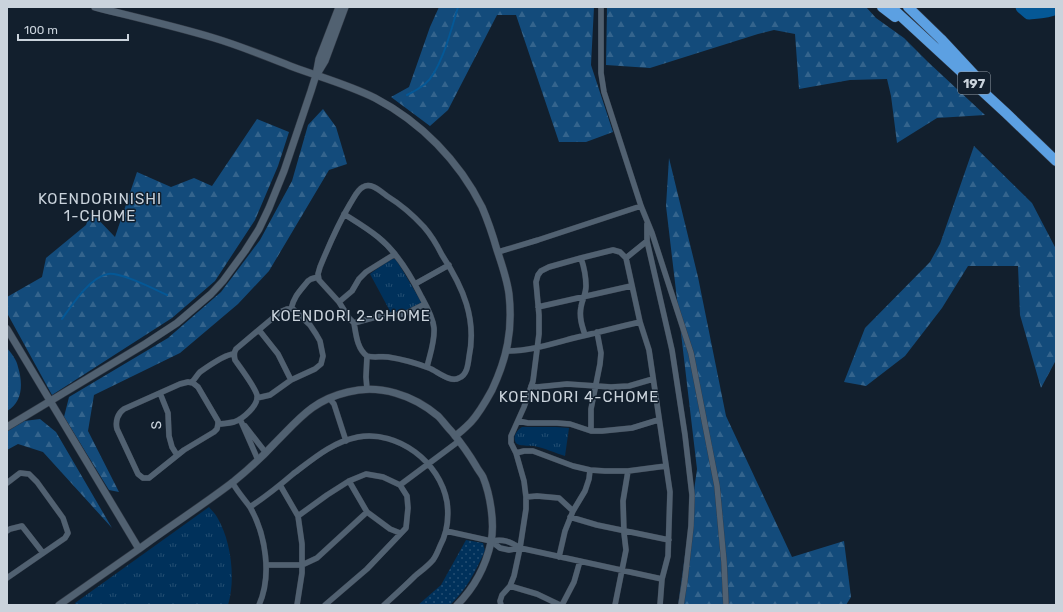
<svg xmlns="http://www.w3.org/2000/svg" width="1063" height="612" viewBox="0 0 1063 612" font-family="Rubik,sans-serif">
	<defs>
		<pattern id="forest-firs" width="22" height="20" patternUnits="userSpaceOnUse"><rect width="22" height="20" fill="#134b7b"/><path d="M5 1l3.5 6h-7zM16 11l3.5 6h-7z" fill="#34648d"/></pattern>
		<pattern id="park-tufts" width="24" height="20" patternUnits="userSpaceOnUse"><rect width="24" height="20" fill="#00315b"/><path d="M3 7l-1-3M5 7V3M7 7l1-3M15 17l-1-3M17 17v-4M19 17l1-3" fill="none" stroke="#244e72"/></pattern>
		<pattern id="garden-dots" width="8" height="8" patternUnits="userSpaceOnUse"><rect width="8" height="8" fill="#00315b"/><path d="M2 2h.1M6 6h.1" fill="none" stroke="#244e72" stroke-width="1.8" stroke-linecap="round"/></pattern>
	</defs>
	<rect width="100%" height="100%" fill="#121f2d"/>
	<!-- forest -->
	<path fill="url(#forest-firs)" d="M 439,7 L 594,7 L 591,65 L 613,132 L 586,142 L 559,142 L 516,15 L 497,15 L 448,110 L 430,126 L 391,97 L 409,87 L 430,27 Z
		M 607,7 L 866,7 L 876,18 L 904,38 L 928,62 L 985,115 L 937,118 L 897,143 L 891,96 L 887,79 L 850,80 L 799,89 L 795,34 L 774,30 L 758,34 L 650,68 L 606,65 Z
		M 323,109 L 336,127 L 347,164 L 329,170 L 269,271 L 238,304 L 180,353 L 94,395 L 88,431 L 119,492 L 109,490 L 64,417 L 69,397 L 168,338 L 221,292 L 260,240 L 292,181 L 308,125 Z
		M 257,119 L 289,132 L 278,166 L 255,220 L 215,281 L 172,318 L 52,395 L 7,313 L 7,297 L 42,277 L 46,258 L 86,225 L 91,212 L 115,237 L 137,172 L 171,187 L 194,178 L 212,186 Z
		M 974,146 L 1032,203 L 1056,249 L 1056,360 L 1041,388 L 1020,315 L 1018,266 L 968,266 L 942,308 L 905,356 L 866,386 L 844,382 L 865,328 L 930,262 L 940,244 Z
		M 669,158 L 698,277 L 726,416 L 792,557 L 844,541 L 851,597 L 846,605 L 678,605 L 697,469 L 666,206 Z
		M 7,348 C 11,353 17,360 18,367 C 23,383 23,402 7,411 Z
		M 40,419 L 56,432 L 112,528 L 43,452 L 18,444 L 7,450 L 7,431 L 24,421 Z"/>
	<!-- park -->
	<path fill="url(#park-tufts)" d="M 394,256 L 422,303 L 405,311 L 391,313 L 370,274 Z
		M 522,427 L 556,427 L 569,428 L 565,456 C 555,453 545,448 534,446 C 529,445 520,447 516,443 C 512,437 517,430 522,427 Z
		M 209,507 C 211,510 215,513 217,517 C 231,540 236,579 228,605 L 76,605 L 75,603 Z"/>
	<!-- garden -->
	<path fill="url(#garden-dots)" d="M 466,540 L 483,543 L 485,551 C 475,572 467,589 450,605 L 418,605 L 441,585 Z"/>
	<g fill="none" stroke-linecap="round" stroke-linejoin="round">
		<!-- stream -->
		<path stroke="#055896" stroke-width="2" d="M 407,95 C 413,92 420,88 425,84 C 441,71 452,27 458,7
			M 62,319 C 72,305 90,277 108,274 C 121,272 154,289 167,295"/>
		<!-- river -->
		<path stroke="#055896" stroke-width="13" d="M 1022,7 L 1029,13 C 1039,12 1047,12 1056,8"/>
		<!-- minor casing -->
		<g stroke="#313945" stroke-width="6">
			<path id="minor" d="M 601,7 L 601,73 L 604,92 L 641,206 L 652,233 L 691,353 L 717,486 L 724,562 L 726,605
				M 344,214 C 355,221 367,228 378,237 C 397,252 410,274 421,296 C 426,305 433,317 434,328 C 435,341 430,354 427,367
				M 647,224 L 647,241 L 672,350 L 685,435 L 692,495 L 691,526 L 685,579 L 681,605
				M 498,252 L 538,240 L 641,206
				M 581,258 C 584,267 586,276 586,286 C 586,294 582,300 581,307 C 579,317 582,326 585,335
				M 626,258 L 647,241
				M 415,284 L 449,265
				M 339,302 L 352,291 L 359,279 L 366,272 L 395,254
				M 538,307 L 631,286
				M 291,309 C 294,296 300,291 308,281 L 311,279 L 318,277
				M 354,323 C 356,334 357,349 367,356 C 373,358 381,356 388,357 C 401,359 416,363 429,368 C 437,371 450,383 459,378 C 467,375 468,365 469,357 C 477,319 463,287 442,255 C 437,245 431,235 424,227 C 413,215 400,204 387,196 C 380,191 371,182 363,187 C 357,190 354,198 350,204 C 338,224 329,245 320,267 L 318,274 L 319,280 L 339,302 L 349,318 L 354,323 L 376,317 L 403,314 L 409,312 L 425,304
				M 259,330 L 278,354 L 291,380
				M 507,351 C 530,351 551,344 574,338 C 596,333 618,327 640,322
				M 367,356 L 366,377 L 367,389
				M 188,382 L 193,383 L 198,387 L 218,421 L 218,424 L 217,429 L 214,432 L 184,450 L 149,478 L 143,478 L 138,474 L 117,429 C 115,421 118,413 124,409 L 180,384 Z
				M 192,382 C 195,379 197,375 200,372 C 207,367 226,354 234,354
				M 531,386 L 537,387 L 567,384 L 611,387 L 629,386 L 653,379
				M 160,393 L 168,413 L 169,436 L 172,447 L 177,455
				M 329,398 L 334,404 L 346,441
				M 240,419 L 258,460
				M 518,421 L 528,423 L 557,423 L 570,424 L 591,431 L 602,431 L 632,428 L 658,420
				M 218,424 C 223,424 229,423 234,422 C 243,419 259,405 257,395 C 255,387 240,367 235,360 C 234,356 234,352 236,349 L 280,312 L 287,309 L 293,309 L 310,325 L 316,334 L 320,341 L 323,356 L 321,364 L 315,369 L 291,380 L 270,395 L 257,398
				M 245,426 L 266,453
				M 591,431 L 591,409 L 600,364 L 601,353 L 597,332
				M 516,453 L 524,451 L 533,451 L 573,466 L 590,470 L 605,471 L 628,471 L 666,466
				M 349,481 L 367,512 L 390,529 L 400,533
				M 232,482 C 237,491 244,499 250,507 C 266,535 272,576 259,605
				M 7,483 L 20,473 L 29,474 L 37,482 L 63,518 L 68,533 L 65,538 L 7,578
				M 280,485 L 298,516 L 302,544 L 302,573 L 297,605
				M 400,485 L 459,441
				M 526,497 L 537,496 L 559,498 L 573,511
				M 250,507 C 265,497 279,486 293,474 C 313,459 332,442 358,437 C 398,430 440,462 447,502 C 449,517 447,533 440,546 C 438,551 436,556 433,560 C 428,566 421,571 415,576 C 405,586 395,595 384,605
				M 298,516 L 327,495 L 349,481 L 366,474 L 383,477 L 400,485 L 407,496 L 408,508 L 406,528 L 367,569 L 325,605
				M 570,517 L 597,525 L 669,540
				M 7,531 L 10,529 L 22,526 L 43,553
				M 446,531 L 491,541 L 500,548 L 509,550 L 520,548
				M 491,541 C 504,539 509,541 520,548 L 662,579
				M 559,557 L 565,531 L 573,511 L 585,491 L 589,479 L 590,470
				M 266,565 L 302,565 L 317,558 L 367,512
				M 510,586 L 537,594 L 560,605
				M 501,605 L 500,601 L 502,595 L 510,586 L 514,576 L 520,548 L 526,509 L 526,497 L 524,481 L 516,453 L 511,443 L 511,436 L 524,407 L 533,381 L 539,334 L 539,315 L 536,282 L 538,275 L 541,271 L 549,267 L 581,258 L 613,250 L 620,252 L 626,258 L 640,322 L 649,350 L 670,492 L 668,556 L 662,579 L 660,605
				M 562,605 L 574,582 L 580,561
				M 615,605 L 626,550 L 624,533 L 623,501 L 628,471"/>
		</g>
		<!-- tertiary casing -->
		<g stroke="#313945" stroke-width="8">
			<path id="tertiary" d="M 95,7 C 134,17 174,26 214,38 C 241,46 267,57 293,67 C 320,77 349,85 375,98 C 421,122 459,161 482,207 C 488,221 493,236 497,250 C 502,265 507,279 509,294 C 513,330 507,358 492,390 C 486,401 480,412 471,422 C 466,427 461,432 455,436
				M 319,71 L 325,61 L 345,7
				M 7,329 L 139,549 C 170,526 203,505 233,482 C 248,470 262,457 275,443 C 299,419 313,400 348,392 C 380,384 413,395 438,416 C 443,421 447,427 452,432 C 461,443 469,454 476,466 C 478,470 481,473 483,477 C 490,494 495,523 491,542 C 486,565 474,588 457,605
				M 7,427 L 145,344 L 177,323 L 211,294 L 223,281 L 245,251 L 259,229 L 269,208 L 284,171 L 311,91 L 316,75 L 319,59 L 339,7
				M 59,605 L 139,549"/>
		</g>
		<!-- trunk casing -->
		<g stroke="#313945" stroke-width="11">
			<path id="trunk" d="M 882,7 L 895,17
				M 891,7 L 1006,113 L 1056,161
				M 908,7 L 941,39 L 981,82"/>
		</g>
		<!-- minor -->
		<use href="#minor" stroke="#516171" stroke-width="5.5"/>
		<!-- tertiary -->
		<use href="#tertiary" stroke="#516171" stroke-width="7"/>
		<!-- trunk -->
		<use href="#trunk" stroke="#5ca0e2" stroke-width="10"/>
	</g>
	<g text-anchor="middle" stroke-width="3" stroke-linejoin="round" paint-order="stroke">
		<!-- shield labels -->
		<rect fill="#121f2d" stroke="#939da8" stroke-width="1" x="958" y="72" width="32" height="22" rx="3"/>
		<g font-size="13" font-weight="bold" fill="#cad3dc">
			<text x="974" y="88">197</text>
		</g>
		<!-- street labels -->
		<g font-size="14" fill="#cad3dc" stroke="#121f2d">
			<text transform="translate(156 425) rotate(-92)" y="5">S</text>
		</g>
		<!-- neighbourhood labels -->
		<g font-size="15" letter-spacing="1" fill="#cad3dc" stroke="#121f2d">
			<text x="100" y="204">KOENDORINISHI<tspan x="100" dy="17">1-CHOME</tspan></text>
			<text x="351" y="321">KOENDORI 2-CHOME</text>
			<text x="579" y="402">KOENDORI 4-CHOME</text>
		</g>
	</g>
	<!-- border -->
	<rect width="1063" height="612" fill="none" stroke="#cad3dc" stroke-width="16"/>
	<!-- scale -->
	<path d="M18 34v6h110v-6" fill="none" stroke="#cad3dc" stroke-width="2"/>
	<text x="24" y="34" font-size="12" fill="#cad3dc" stroke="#121f2d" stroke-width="3" paint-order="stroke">100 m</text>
</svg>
